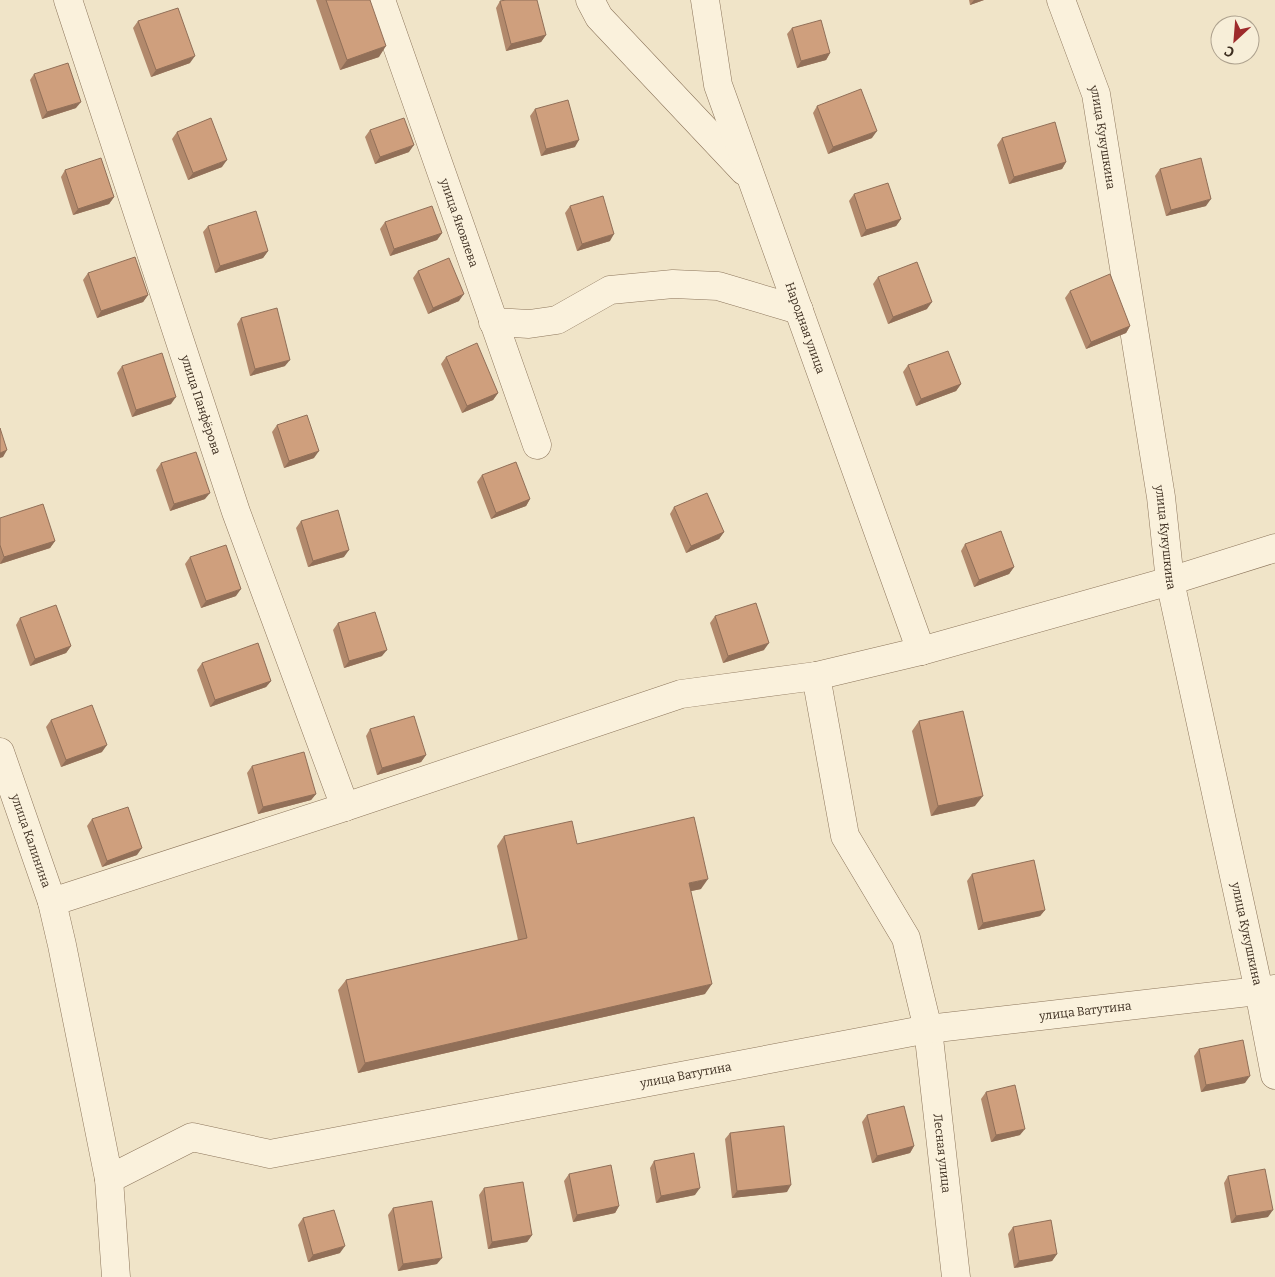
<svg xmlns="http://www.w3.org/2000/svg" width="1275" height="1277" viewBox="0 0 1275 1277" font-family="Bitter,serif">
	<rect width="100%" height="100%" fill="#f0e4c8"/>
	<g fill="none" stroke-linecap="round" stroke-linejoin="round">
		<!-- minor casing -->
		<g stroke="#8d765c" stroke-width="29">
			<g id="minor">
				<path id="s1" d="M 68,0 L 236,512 L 345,807"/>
				<path id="s2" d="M 381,0 L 537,445"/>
				<path d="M 590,0 L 599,17 L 744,171"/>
				<path id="s3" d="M 705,0 L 718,85 L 921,651"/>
				<path id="s4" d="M 1061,0 L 1096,94 L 1161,497 L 1170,581 L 1259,991 L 1275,1075"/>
				<path d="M 493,322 L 529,324 L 557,320 L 610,290 L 673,284 L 718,286 L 799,310"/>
				<path id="s5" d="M 816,676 L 845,836 L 906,938 L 928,1029 L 956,1277"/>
				<path id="s6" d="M 0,752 L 52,902 L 62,945 L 109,1179 L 116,1277"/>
				<path d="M 52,902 L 345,807 L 681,694 L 816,676 L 921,651 L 1170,581 L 1275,548"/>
				<path id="s7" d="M 109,1179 L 192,1137 L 270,1154 L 928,1029 L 1275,989"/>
			</g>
		</g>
		<!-- minor -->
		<use href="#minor" stroke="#faf1dc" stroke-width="28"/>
	</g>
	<!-- wall -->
	<path fill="#b2896c" d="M 316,0 L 370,0 L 379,57 L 340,70 Z
		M 969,0 L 984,0 L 970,5 Z
		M 500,1 L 546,35 L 541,42 L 506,51 L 496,8 Z
		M 138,21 L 190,63 L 151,77 L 133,28 Z
		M 792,28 L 830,53 L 826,60 L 797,68 L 787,34 Z
		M 34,74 L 76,108 L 42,119 L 30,80 Z
		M 817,106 L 872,138 L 828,154 L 813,113 Z
		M 535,109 L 575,147 L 541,156 L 530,116 Z
		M 370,130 L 409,152 L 375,164 L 365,137 Z
		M 177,132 L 222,167 L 188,180 L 172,139 Z
		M 1002,138 L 1066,162 L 1062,169 L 1009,184 L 997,145 Z
		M 1160,169 L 1206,206 L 1166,216 L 1155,176 Z
		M 65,170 L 114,197 L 109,204 L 73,215 L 61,177 Z
		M 854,194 L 901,219 L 896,226 L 861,237 L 849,201 Z
		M 570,206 L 610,241 L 577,251 L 565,213 Z
		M 385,222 L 442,233 L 437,240 L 390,256 L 380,229 Z
		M 208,226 L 268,251 L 263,258 L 215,273 L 203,232 Z
		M 418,271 L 459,301 L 428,314 L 413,278 Z
		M 88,273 L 148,295 L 143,302 L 97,318 L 83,280 Z
		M 878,277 L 927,309 L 888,324 L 873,284 Z
		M 1070,291 L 1130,326 L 1126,333 L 1086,349 L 1065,298 Z
		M 241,318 L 285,366 L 250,376 L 237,324 Z
		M 446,357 L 498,393 L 493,400 L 462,413 L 441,364 Z
		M 908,365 L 961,384 L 956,391 L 916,406 L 903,372 Z
		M 122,366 L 171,404 L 132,417 L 117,373 Z
		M 277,425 L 314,458 L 284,468 L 272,432 Z
		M 161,463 L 205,499 L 170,511 L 156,470 Z
		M 482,475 L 530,499 L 526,506 L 491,519 L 477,482 Z
		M 674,507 L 724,532 L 719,539 L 686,553 L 670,514 Z
		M 0,518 L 55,541 L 50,548 L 0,564 Z
		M 301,521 L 344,557 L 308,567 L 296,528 Z
		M 965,544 L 1014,567 L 1009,574 L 974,587 L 961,551 Z
		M 190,557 L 236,596 L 201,608 L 185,564 Z
		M 715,616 L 764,650 L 723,663 L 710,623 Z
		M 20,618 L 71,646 L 66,653 L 30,666 L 16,625 Z
		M 338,623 L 382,656 L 344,668 L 333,630 Z
		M 202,663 L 271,681 L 266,687 L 210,707 L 197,670 Z
		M 51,720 L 102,752 L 61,767 L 46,727 Z
		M 919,721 L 975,806 L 931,816 L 912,731 Z
		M 370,729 L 426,755 L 421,762 L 377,775 L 366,736 Z
		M 252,766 L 316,794 L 311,800 L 258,814 L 247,773 Z
		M 92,819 L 137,855 L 102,867 L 87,826 Z
		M 504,836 L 577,844 L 701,889 L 691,891 L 705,994 L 358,1073 L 338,990 L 346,980 L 518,940 L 497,846 Z
		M 972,874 L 1045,910 L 1040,916 L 978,930 L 967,881 Z
		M 1199,1049 L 1245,1083 L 1201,1092 L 1194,1056 Z
		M 986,1092 L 1020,1135 L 991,1142 L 981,1099 Z
		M 867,1115 L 914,1146 L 910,1153 L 872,1163 L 862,1122 Z
		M 730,1133 L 787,1192 L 732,1198 L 725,1139 Z
		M 654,1161 L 695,1195 L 656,1203 L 650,1168 Z
		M 569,1174 L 619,1206 L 615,1213 L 573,1222 L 564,1181 Z
		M 1228,1176 L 1268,1217 L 1231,1223 L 1224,1183 Z
		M 484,1188 L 532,1235 L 527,1242 L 488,1249 L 479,1195 Z
		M 393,1208 L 437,1264 L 398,1271 L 388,1215 Z
		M 303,1218 L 340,1253 L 308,1262 L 298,1225 Z
		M 1013,1227 L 1057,1254 L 1052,1261 L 1014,1268 L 1008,1234 Z"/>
	<!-- shaded-wall -->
	<path fill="#916f58" d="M 974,0 L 984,0 L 970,5 Z
		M 546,35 L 541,42 L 506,51 L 511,44 Z
		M 386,46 L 379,57 L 340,70 L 347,60 Z
		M 830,53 L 826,60 L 797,68 L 801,61 Z
		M 195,56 L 190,63 L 151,77 L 156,70 Z
		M 81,102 L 76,108 L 42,119 L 47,112 Z
		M 877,131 L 872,138 L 828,154 L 833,147 Z
		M 579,140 L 575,147 L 541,156 L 546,149 Z
		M 414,145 L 409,152 L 375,164 L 380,157 Z
		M 227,160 L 222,167 L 188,180 L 193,173 Z
		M 1066,162 L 1062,169 L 1009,184 L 1014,177 Z
		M 114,197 L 109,204 L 73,215 L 78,209 Z
		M 1211,199 L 1206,206 L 1166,216 L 1171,210 Z
		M 901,219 L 896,226 L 861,237 L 866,230 Z
		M 442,233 L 437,240 L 390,256 L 394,249 Z
		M 614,234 L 610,241 L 577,251 L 582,244 Z
		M 268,251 L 263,258 L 215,273 L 220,266 Z
		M 464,294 L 459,301 L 428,314 L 433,308 Z
		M 148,295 L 143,302 L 97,318 L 101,311 Z
		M 932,302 L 927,309 L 888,324 L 893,317 Z
		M 1130,326 L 1126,333 L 1086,349 L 1091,342 Z
		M 290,360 L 285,366 L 250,376 L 255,369 Z
		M 961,384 L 956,391 L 916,406 L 921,399 Z
		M 498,393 L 493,400 L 462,413 L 467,406 Z
		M 176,397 L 171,404 L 132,417 L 136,410 Z
		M 7,450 L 3,457 L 0,458 L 0,453 Z
		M 319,451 L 314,458 L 284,468 L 289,461 Z
		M 210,493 L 205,499 L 170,511 L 174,504 Z
		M 530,499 L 526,506 L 491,519 L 496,513 Z
		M 724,532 L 719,539 L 686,553 L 691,546 Z
		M 55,541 L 50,548 L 0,564 L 4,557 Z
		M 349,550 L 344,557 L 308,567 L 313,561 Z
		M 1014,567 L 1009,574 L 974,587 L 979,580 Z
		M 241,589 L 236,596 L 201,608 L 206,601 Z
		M 769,643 L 764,650 L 723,663 L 728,656 Z
		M 71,646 L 66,653 L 30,666 L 35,659 Z
		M 387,650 L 382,656 L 344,668 L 349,661 Z
		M 271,681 L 266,687 L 210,707 L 215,700 Z
		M 107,745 L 102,752 L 61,767 L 66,760 Z
		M 426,755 L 421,762 L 377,775 L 382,768 Z
		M 316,794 L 311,800 L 258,814 L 263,807 Z
		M 983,796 L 975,806 L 931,816 L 938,806 Z
		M 142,848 L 137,855 L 102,867 L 107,861 Z
		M 708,879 L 701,889 L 682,893 L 689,883 Z
		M 1045,910 L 1040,916 L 978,930 L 983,923 Z
		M 712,984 L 705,994 L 358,1073 L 365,1063 Z
		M 1250,1076 L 1245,1083 L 1201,1092 L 1206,1085 Z
		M 1025,1129 L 1020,1135 L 991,1142 L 996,1135 Z
		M 914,1146 L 910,1153 L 872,1163 L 877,1156 Z
		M 791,1185 L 787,1192 L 732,1198 L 737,1191 Z
		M 700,1188 L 695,1195 L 656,1203 L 661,1196 Z
		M 619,1206 L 615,1213 L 573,1222 L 577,1215 Z
		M 1273,1210 L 1268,1217 L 1231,1223 L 1236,1216 Z
		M 532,1235 L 527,1242 L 488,1249 L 492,1242 Z
		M 345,1246 L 340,1253 L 308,1262 L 313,1255 Z
		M 1057,1254 L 1052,1261 L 1014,1268 L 1019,1261 Z
		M 442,1258 L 437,1264 L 398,1271 L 403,1264 Z"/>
	<!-- building -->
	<path fill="#cf9f7d" stroke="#916f58" d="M 326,0 L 370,0 L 386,46 L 347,60 Z
		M 506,0 L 537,0 L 546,35 L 511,44 L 500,1 Z
		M 178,8 L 195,56 L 156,70 L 138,21 Z
		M 821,20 L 830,53 L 801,61 L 792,28 Z
		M 68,63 L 81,102 L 47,112 L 34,74 Z
		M 861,89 L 877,131 L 833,147 L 817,106 Z
		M 568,100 L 579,140 L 546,149 L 535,109 Z
		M 211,118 L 227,160 L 193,173 L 177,132 Z
		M 404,118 L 414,145 L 380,157 L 370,130 Z
		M 1055,122 L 1066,162 L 1014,177 L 1002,138 Z
		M 101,158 L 114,197 L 78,209 L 65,170 Z
		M 1201,158 L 1211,199 L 1171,210 L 1160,169 Z
		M 888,183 L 901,219 L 866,230 L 854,194 Z
		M 603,196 L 614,234 L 582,244 L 570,206 Z
		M 432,206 L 442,233 L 394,249 L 385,222 Z
		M 256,211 L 268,251 L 220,266 L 208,226 Z
		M 135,257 L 148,295 L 101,311 L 88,273 Z
		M 449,258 L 464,294 L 433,308 L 418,271 Z
		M 917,262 L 932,302 L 893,317 L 878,277 Z
		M 1110,274 L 1130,326 L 1091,342 L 1070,291 Z
		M 277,308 L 290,360 L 255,369 L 241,318 Z
		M 477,343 L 498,393 L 467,406 L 446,357 Z
		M 948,351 L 961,384 L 921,399 L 908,365 Z
		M 162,353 L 176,397 L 136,410 L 122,366 Z
		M 307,415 L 319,451 L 289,461 L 277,425 Z
		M 0,428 L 7,450 L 0,453 Z
		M 196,452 L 210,493 L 174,504 L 161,463 Z
		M 516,462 L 530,499 L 496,513 L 482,475 Z
		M 707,493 L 724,532 L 691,546 L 674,507 Z
		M 43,504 L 55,541 L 4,557 L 0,545 L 0,518 Z
		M 338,510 L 349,550 L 313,561 L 301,521 Z
		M 1001,531 L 1014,567 L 979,580 L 965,544 Z
		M 226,545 L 241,589 L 206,601 L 190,557 Z
		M 756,603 L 769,643 L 728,656 L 715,616 Z
		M 56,605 L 71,646 L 35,659 L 20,618 Z
		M 375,612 L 387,650 L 349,661 L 338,623 Z
		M 258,643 L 271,681 L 215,700 L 202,663 Z
		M 92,705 L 107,745 L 66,760 L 51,720 Z
		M 963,711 L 983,796 L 938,806 L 919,721 Z
		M 414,716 L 426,755 L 382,768 L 370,729 Z
		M 304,752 L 316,794 L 263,807 L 252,766 Z
		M 128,807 L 142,848 L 107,861 L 92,819 Z
		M 694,817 L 708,879 L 689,883 L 712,984 L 365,1063 L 346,980 L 527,938 L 504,836 L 572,821 L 577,844 Z
		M 1034,860 L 1045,910 L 983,923 L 972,874 Z
		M 1243,1040 L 1250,1076 L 1206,1085 L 1199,1049 Z
		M 1015,1085 L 1025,1129 L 996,1135 L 986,1092 Z
		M 904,1106 L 914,1146 L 877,1156 L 867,1115 Z
		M 784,1126 L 791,1185 L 737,1191 L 730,1133 Z
		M 694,1153 L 700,1188 L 661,1196 L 654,1161 Z
		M 611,1165 L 619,1206 L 577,1215 L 569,1174 Z
		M 1265,1169 L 1273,1210 L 1236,1216 L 1228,1176 Z
		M 523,1182 L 532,1235 L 492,1242 L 484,1188 Z
		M 432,1201 L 442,1258 L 403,1264 L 393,1208 Z
		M 334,1210 L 345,1246 L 313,1255 L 303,1218 Z
		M 1051,1220 L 1057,1254 L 1019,1261 L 1013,1227 Z"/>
	<g text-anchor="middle" stroke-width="4" stroke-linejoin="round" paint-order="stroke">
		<!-- street labels -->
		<g font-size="12" fill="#3d2e20" stroke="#f7eed8">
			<text dy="4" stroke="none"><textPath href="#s4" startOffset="144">улица Кукушкина</textPath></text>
			<text dy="4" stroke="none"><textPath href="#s2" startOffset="236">улица Яковлева</textPath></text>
			<text dy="4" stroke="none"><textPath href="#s3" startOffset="344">Народная улица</textPath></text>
			<text dy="4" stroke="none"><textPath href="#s1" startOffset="426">улица Панфёрова</textPath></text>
			<text dy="4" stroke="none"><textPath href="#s4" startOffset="549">улица Кукушкина</textPath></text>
			<text dy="4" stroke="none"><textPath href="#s6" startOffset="94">улица Калинина</textPath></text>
			<text dy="4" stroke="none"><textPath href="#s4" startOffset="954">улица Кукушкина</textPath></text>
			<text dy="4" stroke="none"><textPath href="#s7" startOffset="1001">улица Ватутина</textPath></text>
			<text dy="4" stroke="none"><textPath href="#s7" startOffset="596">улица Ватутина</textPath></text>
			<text dy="4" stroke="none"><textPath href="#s5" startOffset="500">Лесная улица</textPath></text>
		</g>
	</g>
	<!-- north arrow -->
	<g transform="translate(1235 40) rotate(206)"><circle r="24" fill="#f7eed8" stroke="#ada18e"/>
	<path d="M0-4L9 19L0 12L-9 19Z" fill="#9e2a2b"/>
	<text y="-8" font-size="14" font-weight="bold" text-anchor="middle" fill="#3d2e20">С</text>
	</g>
</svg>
